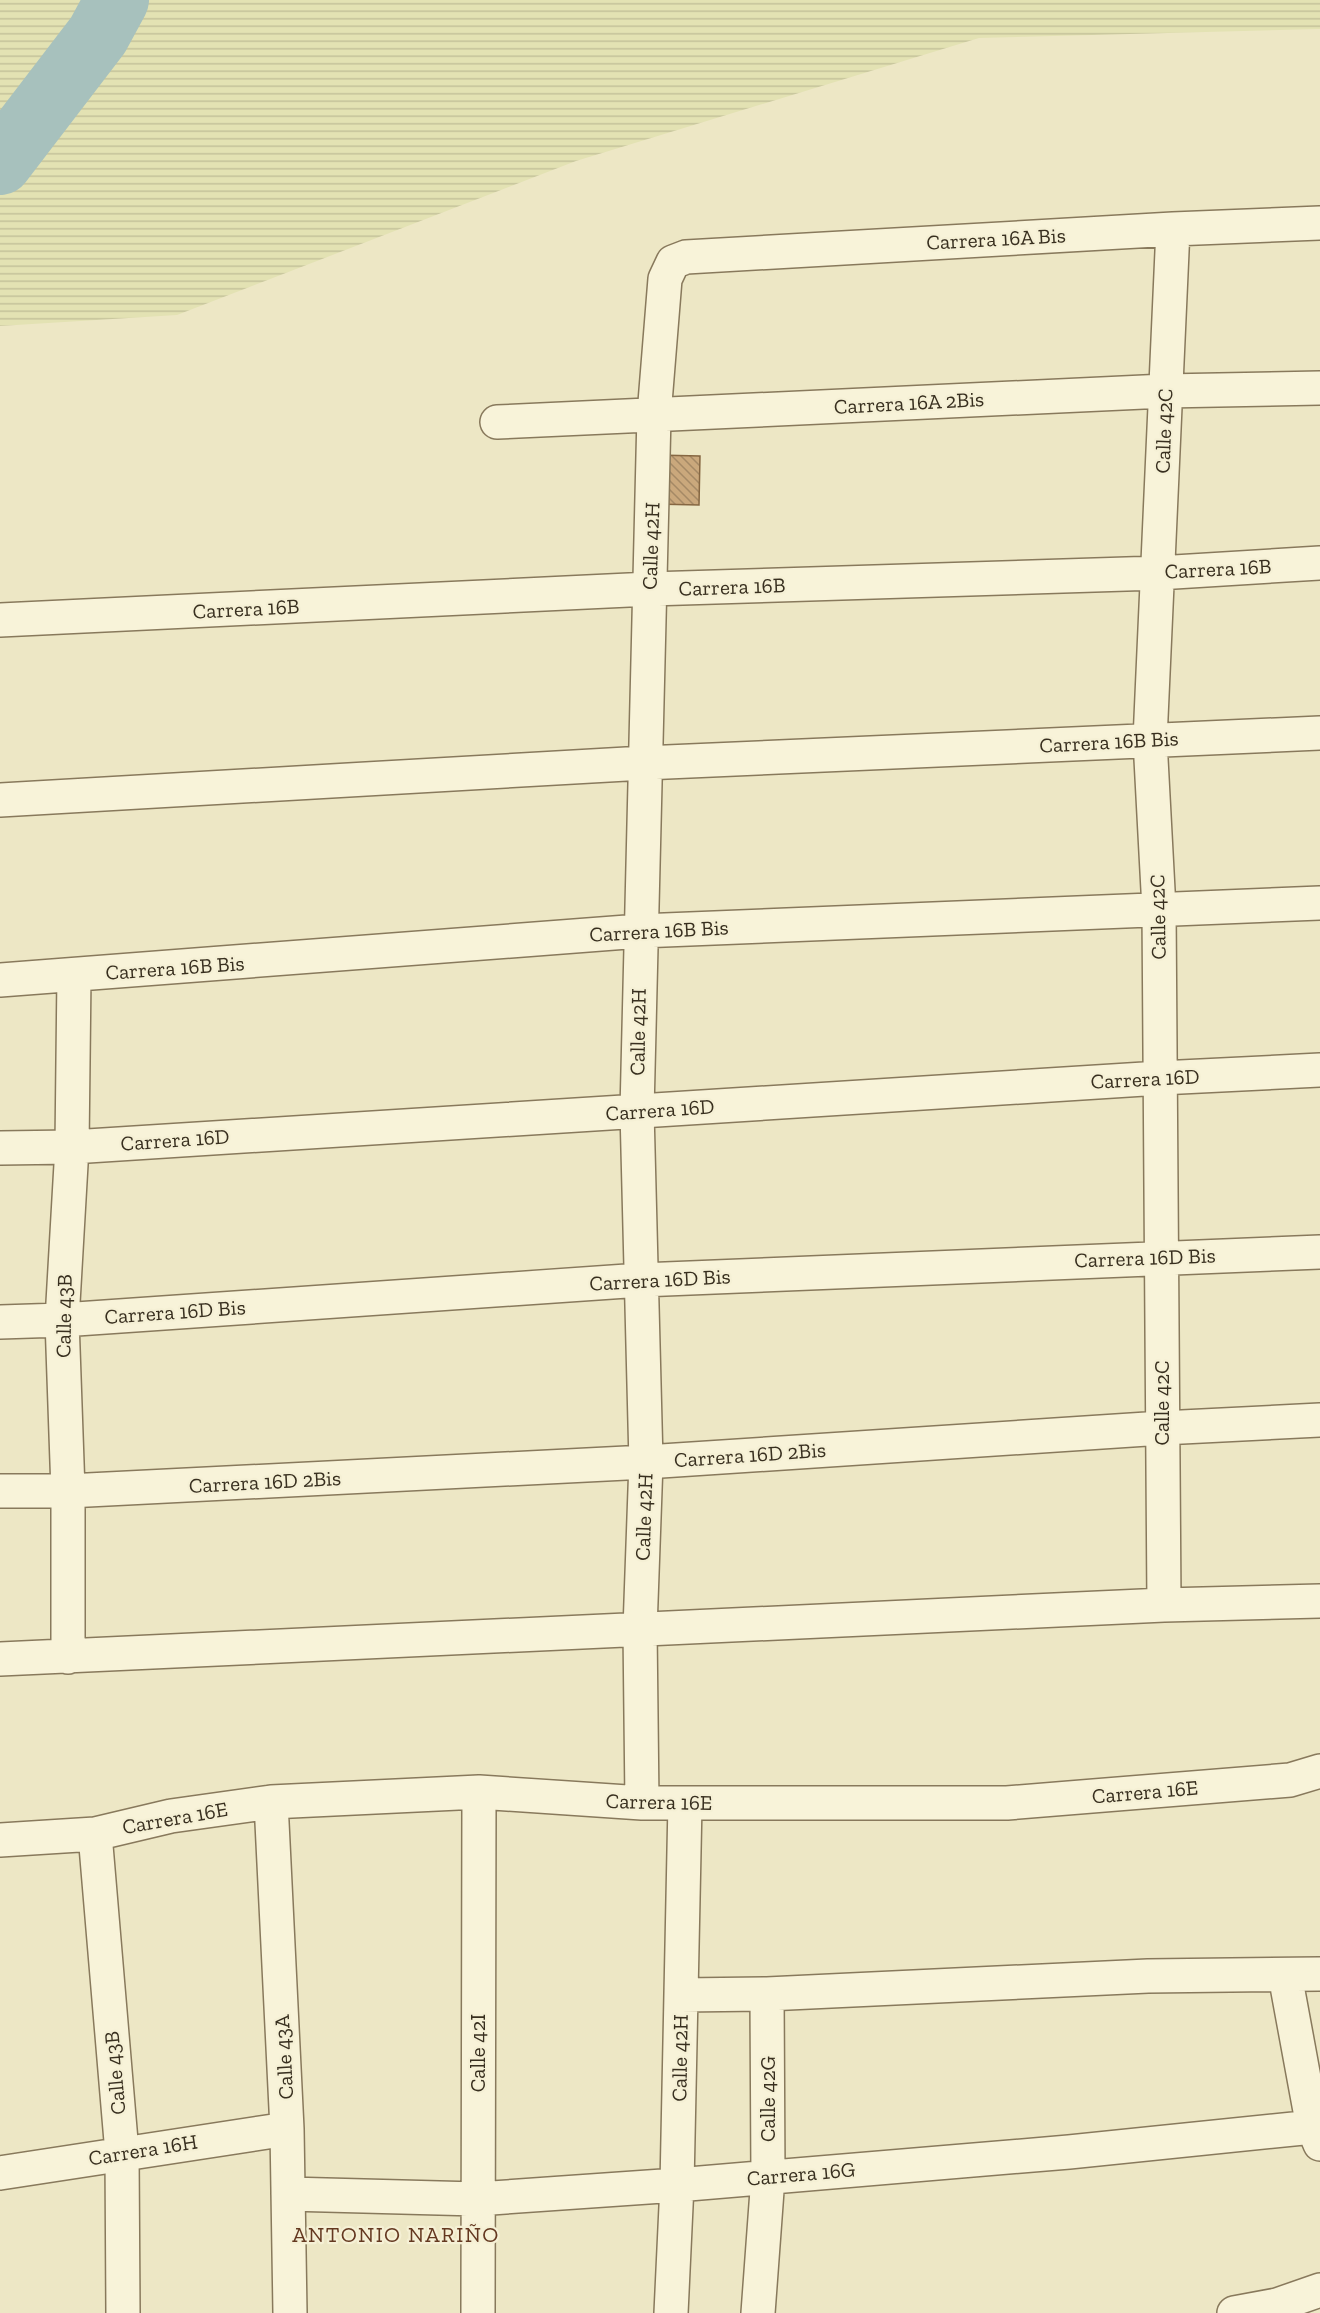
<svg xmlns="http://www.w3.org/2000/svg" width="1320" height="2313" viewBox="0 0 1320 2313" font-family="'Zilla Slab',serif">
	<defs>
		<pattern id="farmland-rules" width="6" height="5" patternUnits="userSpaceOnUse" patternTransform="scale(1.5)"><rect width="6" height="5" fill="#e3e2b3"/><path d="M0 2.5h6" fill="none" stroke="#c4c29a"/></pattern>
		<pattern id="building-back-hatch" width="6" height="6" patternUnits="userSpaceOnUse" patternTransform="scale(1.5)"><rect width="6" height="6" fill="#caa87c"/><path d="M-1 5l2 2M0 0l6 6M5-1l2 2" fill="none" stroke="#a58965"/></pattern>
	</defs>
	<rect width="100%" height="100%" fill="#ede7c5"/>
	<!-- farmland -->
	<path fill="url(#farmland-rules)" d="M 0,0 L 1320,0 L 1320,29 L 979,38 L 576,161 L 177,315 L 0,326 Z"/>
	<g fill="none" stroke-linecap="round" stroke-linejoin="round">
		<!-- river -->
		<path stroke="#a7c1bd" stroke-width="64" d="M 0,163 L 98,35 L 117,0"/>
	</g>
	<!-- building -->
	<path fill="url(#building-back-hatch)" stroke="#866742" stroke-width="1.5" d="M 656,455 L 700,456 L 699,505 L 654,504 Z"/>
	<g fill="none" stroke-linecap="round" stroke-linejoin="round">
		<!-- minor casing -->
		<g stroke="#88795c" stroke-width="36">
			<path id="minor" d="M 497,422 L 1165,391 L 1320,388
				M 0,620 L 650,589 L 1158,573 L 1320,563
				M 0,800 L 644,763 L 1320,733
				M 0,980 L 640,931 L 1320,903
				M 0,1148 L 72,1147 L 1160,1078 L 1320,1070
				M 0,1322 L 62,1320 L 641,1280 L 1320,1252
				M 0,1491 L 68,1491 L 646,1462 L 1162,1428 L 1320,1420
				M 1164,1605 L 1159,909 L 1150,740 L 1173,229
				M 68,1657 L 68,1491 L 62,1320 L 72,1147 L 74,975
				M 0,1659 L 1164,1605 L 1320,1601
				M 271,1802 L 287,2129 L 290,2313
				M 642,1803 L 640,1629 L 646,1462 L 637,1111 L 654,415 L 665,279 L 673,262 L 686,257 L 1173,229 L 1320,223
				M 95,1834 L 122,2153 L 123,2313
				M 0,1840 L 95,1834 L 171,1816 L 271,1802 L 479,1792 L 642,1803 L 1007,1803 L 1290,1780 L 1320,1771
				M 1285,1975 L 1313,2127 L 1320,2144
				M 681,1995 L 767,1994 L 1148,1976 L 1320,1974
				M 0,2173 L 287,2129
				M 288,2194 L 477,2199 L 677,2185 L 1069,2152 L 1313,2127
				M 478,2313 L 479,1792
				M 671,2313 L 677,2185 L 685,1803
				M 758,2313 L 768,2177 L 767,1994
				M 1234,2313 L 1277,2305 L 1320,2290"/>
		</g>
		<!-- minor -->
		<use href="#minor" stroke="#f8f3d9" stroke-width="33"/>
	</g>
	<g text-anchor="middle" stroke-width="4.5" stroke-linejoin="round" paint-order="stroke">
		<!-- street labels -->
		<g font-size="21" fill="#382f1f" stroke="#f5f0d5">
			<text transform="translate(996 239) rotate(-3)" y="7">Carrera 16A Bis</text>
			<text transform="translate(909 403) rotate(-3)" y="7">Carrera 16A 2Bis</text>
			<text transform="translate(1164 431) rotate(-88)" y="7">Calle 42C</text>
			<text transform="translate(651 546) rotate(-88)" y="7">Calle 42H</text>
			<text transform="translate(1218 569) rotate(-3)" y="7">Carrera 16B</text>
			<text transform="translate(732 587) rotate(-2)" y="7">Carrera 16B</text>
			<text transform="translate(246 609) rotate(-3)" y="7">Carrera 16B</text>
			<text transform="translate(1109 742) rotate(-3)" y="7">Carrera 16B Bis</text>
			<text transform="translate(1158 917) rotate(-91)" y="7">Calle 42C</text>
			<text transform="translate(659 931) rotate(-3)" y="7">Carrera 16B Bis</text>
			<text transform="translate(175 968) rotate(-4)" y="7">Carrera 16B Bis</text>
			<text transform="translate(638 1032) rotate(-89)" y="7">Calle 42H</text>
			<text transform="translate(1145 1079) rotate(-3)" y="7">Carrera 16D</text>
			<text transform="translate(660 1110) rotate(-4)" y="7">Carrera 16D</text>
			<text transform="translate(175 1140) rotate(-4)" y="7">Carrera 16D</text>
			<text transform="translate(1145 1258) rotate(-2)" y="7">Carrera 16D Bis</text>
			<text transform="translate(660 1280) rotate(-3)" y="7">Carrera 16D Bis</text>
			<text transform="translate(175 1312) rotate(-4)" y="7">Carrera 16D Bis</text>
			<text transform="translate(64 1316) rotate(-89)" y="7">Calle 43B</text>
			<text transform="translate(1162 1403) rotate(-90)" y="7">Calle 42C</text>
			<text transform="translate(750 1455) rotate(-4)" y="7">Carrera 16D 2Bis</text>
			<text transform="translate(265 1482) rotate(-3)" y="7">Carrera 16D 2Bis</text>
			<text transform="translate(644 1517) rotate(-88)" y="7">Calle 42H</text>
			<text transform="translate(1145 1792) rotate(-5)" y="7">Carrera 16E</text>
			<text transform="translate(659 1802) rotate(1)" y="7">Carrera 16E</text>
			<text transform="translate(175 1818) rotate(-10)" y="7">Carrera 16E</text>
			<text transform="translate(478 2053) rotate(-90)" y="7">Calle 42I</text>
			<text transform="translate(284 2057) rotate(-93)" y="7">Calle 43A</text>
			<text transform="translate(680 2058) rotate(-89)" y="7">Calle 42H</text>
			<text transform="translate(115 2073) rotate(-95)" y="7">Calle 43B</text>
			<text transform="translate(768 2099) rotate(-90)" y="7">Calle 42G</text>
			<text transform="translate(143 2150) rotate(-9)" y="7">Carrera 16H</text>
			<text transform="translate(801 2174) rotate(-5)" y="7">Carrera 16G</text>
		</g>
		<!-- neighbourhood labels -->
		<g font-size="22" letter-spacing="1.5" fill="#643820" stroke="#f5f0d5">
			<text x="396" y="2242">ANTONIO NARIÑO</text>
		</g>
	</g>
</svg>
